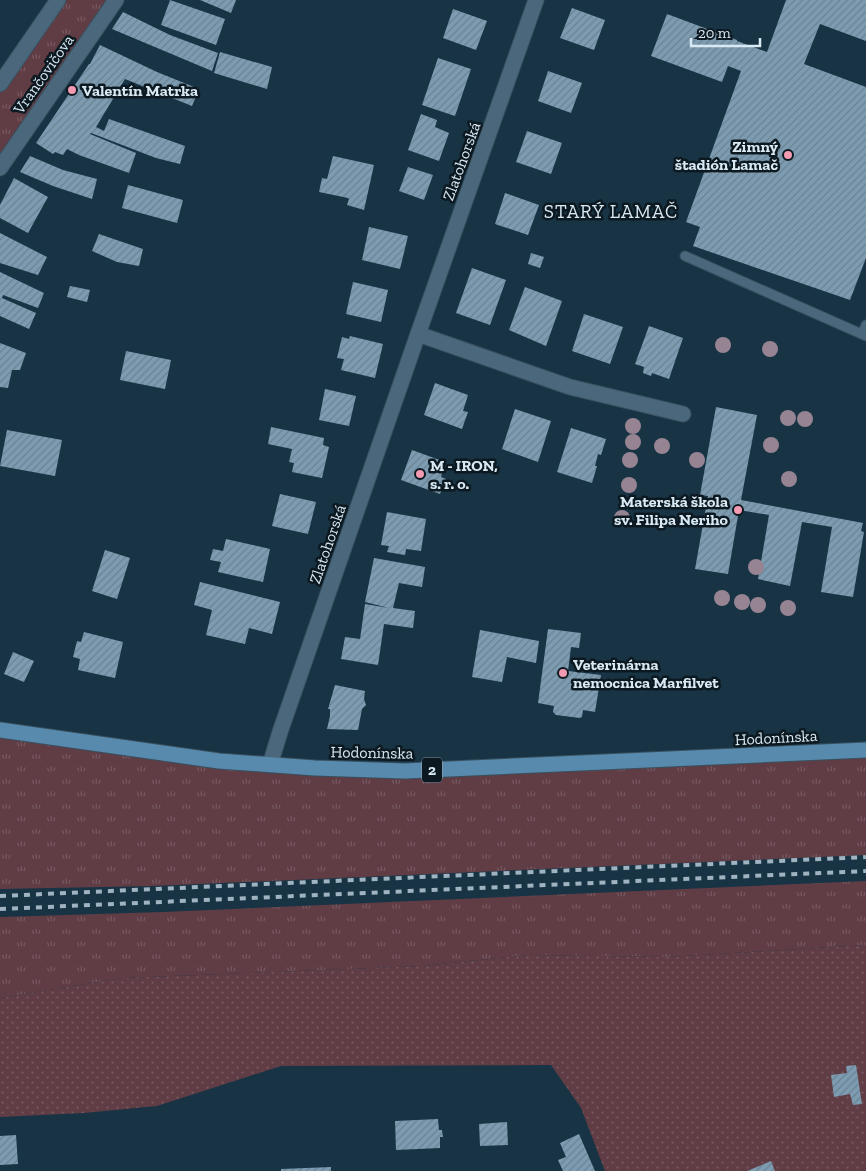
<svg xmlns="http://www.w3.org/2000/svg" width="866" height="1171" viewBox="0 0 866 1171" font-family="'Zilla Slab',serif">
	<defs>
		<pattern id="grass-tufts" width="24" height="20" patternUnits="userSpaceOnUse" patternTransform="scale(1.25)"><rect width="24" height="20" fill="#603c45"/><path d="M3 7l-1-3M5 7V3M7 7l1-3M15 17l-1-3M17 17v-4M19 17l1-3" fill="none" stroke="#765860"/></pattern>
		<pattern id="park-dots" width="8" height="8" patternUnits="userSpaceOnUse" patternTransform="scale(1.25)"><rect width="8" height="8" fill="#603c45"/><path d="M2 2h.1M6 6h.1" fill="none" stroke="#765860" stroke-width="1.8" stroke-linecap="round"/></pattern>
		<pattern id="building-hatch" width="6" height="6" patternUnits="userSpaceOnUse" patternTransform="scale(1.25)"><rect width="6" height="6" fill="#7d9cb1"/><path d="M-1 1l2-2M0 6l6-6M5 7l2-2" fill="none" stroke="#6b8292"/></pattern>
	</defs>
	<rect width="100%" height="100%" fill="#173344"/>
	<!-- grass -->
	<path fill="url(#grass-tufts)" d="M 58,0 L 116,0 L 0,168 L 0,84 Z
		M 0,730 L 315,768 L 866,750 L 866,855 L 154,886 L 0,889 Z
		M 866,881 L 866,945 L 667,957 L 528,955 L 422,966 L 122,978 L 0,998 L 0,917 L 163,912 Z"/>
	<!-- park -->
	<path fill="url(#park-dots)" d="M 866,945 L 866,1171 L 605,1171 L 581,1108 L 551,1065 L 281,1066 L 157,1106 L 84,1113 L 0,1117 L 0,998 L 122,978 L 422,966 L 528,955 L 667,957 Z"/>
	<!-- building -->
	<path fill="url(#building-hatch)" d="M 170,0 L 225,19 L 216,45 L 161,25 Z
		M 200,0 L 236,0 L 231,13 Z
		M 786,0 L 866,0 L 866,41 L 820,24 L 804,64 L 866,87 L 866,258 L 850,300 L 693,246 L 700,227 L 686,222 L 741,71 L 728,66 L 722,82 L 651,56 L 667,14 L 737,40 L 737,41 L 767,52 Z
		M 572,8 L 605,20 L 594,50 L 560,38 Z
		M 453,9 L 487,21 L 476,50 L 443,38 Z
		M 123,12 L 170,35 L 218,53 L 212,71 L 112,29 Z
		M 100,45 L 157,72 L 199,89 L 192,106 L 125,79 L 96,127 L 104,131 L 109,119 L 185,146 L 180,164 L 156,158 L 91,133 L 90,134 L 136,153 L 129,173 L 79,155 L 67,149 L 63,155 L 55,152 L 53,154 L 36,143 L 89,64 L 90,64 Z
		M 220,52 L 272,67 L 267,89 L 214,73 Z
		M 438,58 L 471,69 L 455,116 L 422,105 Z
		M 548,71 L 582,83 L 571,113 L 538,101 Z
		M 421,114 L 437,120 L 435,127 L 449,133 L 439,161 L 408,150 Z
		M 527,131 L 562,143 L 551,174 L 516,162 Z
		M 30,156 L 63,170 L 97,179 L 92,199 L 53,186 L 20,172 Z
		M 333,156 L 374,165 L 364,210 L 347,205 L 349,199 L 348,198 L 319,192 L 322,178 L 327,179 Z
		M 408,167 L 433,175 L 424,200 L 399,191 Z
		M 14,178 L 48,197 L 28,233 L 0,218 L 0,205 Z
		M 128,185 L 183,200 L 177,223 L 122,208 Z
		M 505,193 L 539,205 L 528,235 L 495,224 Z
		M 369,227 L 408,236 L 400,269 L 362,260 Z
		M 0,233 L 47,257 L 38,275 L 0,263 Z
		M 99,234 L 143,249 L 139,266 L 117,262 L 92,251 Z
		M 531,253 L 544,257 L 540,268 L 528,264 Z
		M 472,268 L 506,280 L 490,325 L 456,313 Z
		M 0,272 L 44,293 L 38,308 L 3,295 L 2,298 L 36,313 L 29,329 L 0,316 Z
		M 353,282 L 388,290 L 381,322 L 346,314 Z
		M 70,286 L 90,290 L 87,302 L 67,297 Z
		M 525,287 L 562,301 L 546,346 L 509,330 Z
		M 584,314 L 623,327 L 610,364 L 572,351 Z
		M 649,326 L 683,338 L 669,379 L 652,373 L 651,376 L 643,373 L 644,367 L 635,364 Z
		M 350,336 L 383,344 L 375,378 L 341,370 L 344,359 L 337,358 L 342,337 L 349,339 Z
		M 0,343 L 26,353 L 20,370 L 12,370 L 8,388 L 0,387 Z
		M 126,351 L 171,360 L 165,389 L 120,380 Z
		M 435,383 L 468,395 L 463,411 L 468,412 L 462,429 L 424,415 Z
		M 325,389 L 356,396 L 349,426 L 319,420 Z
		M 716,407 L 757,415 L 741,500 L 863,523 L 861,531 L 864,532 L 853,597 L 821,592 L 832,527 L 802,522 L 790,586 L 758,579 L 769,515 L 739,510 L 728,574 L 695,569 L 708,496 L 700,495 Z
		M 515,409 L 551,421 L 538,462 L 502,449 Z
		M 271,427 L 324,438 L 323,445 L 329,447 L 322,478 L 292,472 L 294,463 L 289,462 L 292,449 L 268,444 Z
		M 571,428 L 606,439 L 601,455 L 598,454 L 595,466 L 597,466 L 592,483 L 557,472 Z
		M 7,430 L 62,440 L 55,476 L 0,466 Z
		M 412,450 L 445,462 L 441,477 L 446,479 L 440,494 L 401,480 Z
		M 280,494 L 316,502 L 308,534 L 272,526 Z
		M 387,512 L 426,519 L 421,551 L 406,549 L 405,555 L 387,552 L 389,546 L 381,545 Z
		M 226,539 L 270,549 L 263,582 L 218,572 L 221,562 L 210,560 L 213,549 L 223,551 Z
		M 105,550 L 130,558 L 117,599 L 92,591 Z
		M 374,558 L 425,567 L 422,587 L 399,583 L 393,608 L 415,611 L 413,628 L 384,624 L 378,665 L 341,659 L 345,637 L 360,639 L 365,604 L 389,608 L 365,602 Z
		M 200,582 L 280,602 L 272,634 L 249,628 L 245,644 L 206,635 L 212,610 L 194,605 Z
		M 548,629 L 581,633 L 579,648 L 571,647 L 568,671 L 601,675 L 595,712 L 583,710 L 582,717 L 580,718 L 556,715 L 553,712 L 554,706 L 538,703 Z
		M 480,630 L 539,641 L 536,663 L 507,657 L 502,682 L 472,677 Z
		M 84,632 L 123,642 L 115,678 L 78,670 L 80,659 L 73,657 L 77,641 L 81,642 Z
		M 13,652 L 34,661 L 24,682 L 4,674 Z
		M 335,685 L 365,691 L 364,699 L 366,705 L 362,709 L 358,730 L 327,729 L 330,716 L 330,709 L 328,709 Z
		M 856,1065 L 862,1104 L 853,1105 L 850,1094 L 834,1097 L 831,1075 L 847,1073 L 846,1066 Z
		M 438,1119 L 439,1130 L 442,1130 L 443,1137 L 440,1137 L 440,1148 L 396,1150 L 395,1121 Z
		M 507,1122 L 508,1145 L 480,1146 L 479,1124 Z
		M 579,1134 L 595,1171 L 563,1171 L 558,1160 L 566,1157 L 560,1143 Z
		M 16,1135 L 18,1164 L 0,1165 L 0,1136 Z
		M 771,1161 L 775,1171 L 747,1171 Z
		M 331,1167 L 331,1171 L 281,1171 L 281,1169 Z"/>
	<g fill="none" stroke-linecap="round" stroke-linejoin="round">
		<!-- lane casing -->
		<g stroke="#38505f" stroke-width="11">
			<path id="lane" d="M 685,256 L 866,336
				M 862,334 L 866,325"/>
		</g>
		<!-- street casing -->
		<g stroke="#38505f" stroke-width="17">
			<path id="street" d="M 0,84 L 58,0
				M 0,168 L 116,0
				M 418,334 L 570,387 L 683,414
				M 270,765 L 280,732 L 418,334 L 536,0"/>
		</g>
		<!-- primary casing -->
		<g stroke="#38505f" stroke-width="17">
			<path id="primary" d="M 0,730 L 219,761 L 315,768 L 405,771 L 866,750"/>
		</g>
		<!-- lane -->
		<use href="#lane" stroke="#4a677b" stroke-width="9"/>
		<!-- street -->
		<use href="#street" stroke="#4a677b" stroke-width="15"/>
		<!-- primary -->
		<use href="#primary" stroke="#578aac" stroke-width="15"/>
		<!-- rail -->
		<path stroke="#9fb3c0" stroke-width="4" stroke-dasharray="6 6" stroke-linecap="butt" d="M 0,896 L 866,857
			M 0,909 L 866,871"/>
	</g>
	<!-- trees -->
	<g fill="#968493">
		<circle cx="723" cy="345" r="8"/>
		<circle cx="770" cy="349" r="8"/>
		<circle cx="788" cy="418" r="8"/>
		<circle cx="805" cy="419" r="8"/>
		<circle cx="633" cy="426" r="8"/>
		<circle cx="633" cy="442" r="8"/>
		<circle cx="771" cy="445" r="8"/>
		<circle cx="662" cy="446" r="8"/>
		<circle cx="630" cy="460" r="8"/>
		<circle cx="697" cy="460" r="8"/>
		<circle cx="789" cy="479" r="8"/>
		<circle cx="629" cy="485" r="8"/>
		<circle cx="622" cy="518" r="8"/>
		<circle cx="756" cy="567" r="8"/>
		<circle cx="722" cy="598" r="8"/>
		<circle cx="742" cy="602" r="8"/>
		<circle cx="758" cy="605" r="8"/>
		<circle cx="788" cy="608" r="8"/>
	</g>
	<!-- markers -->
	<g fill="#f19ab1" stroke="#0d1921" stroke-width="2">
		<circle cx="72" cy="90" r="5"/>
		<circle cx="788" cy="155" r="5"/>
		<circle cx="420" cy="474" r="5"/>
		<circle cx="738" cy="510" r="5"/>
		<circle cx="563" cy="673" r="5"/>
	</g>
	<g text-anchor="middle" stroke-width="5" stroke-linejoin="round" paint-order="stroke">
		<!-- shield labels -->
		<rect fill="#0d1921" stroke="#9cabb5" stroke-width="1" x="422" y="757.5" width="20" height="25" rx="4"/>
		<g font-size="15" font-weight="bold" fill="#d9eaf5">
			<text x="432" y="775">2</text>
		</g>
		<!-- street labels -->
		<g font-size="16" fill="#d9eaf5" stroke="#0d1921">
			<text transform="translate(43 74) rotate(-55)" y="6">Vrančovičova</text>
			<text transform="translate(461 161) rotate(-70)" y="6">Zlatohorská</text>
			<text transform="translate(327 544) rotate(-71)" y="6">Zlatohorská</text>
			<text transform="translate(776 737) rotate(-3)" y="6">Hodonínska</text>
			<text transform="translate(372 752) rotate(1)" y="6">Hodonínska</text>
		</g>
		<!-- poi labels -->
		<g font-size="16" font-weight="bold" fill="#d9eaf5" stroke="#0d1921" text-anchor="start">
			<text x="82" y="96">Valentín Matrka</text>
			<text x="778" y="152" text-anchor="end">Zimný<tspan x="778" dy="18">štadión Lamač</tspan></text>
			<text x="430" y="471">M - IRON,<tspan x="430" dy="18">s. r. o.</tspan></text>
			<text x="728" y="507" text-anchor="end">Materská škola<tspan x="728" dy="18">sv. Filipa Neriho</tspan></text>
			<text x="573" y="670">Veterinárna<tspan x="573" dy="18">nemocnica Marfilvet</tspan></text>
		</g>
		<!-- quarter labels -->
		<g font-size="19" letter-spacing="1" fill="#d9eaf5" stroke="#0d1921">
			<text x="611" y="218">STARÝ LAMAČ</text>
		</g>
	</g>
	<!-- scale -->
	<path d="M691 38v8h69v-8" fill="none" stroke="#d9eaf5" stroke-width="2.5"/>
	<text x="698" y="38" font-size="15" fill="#d9eaf5" stroke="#0d1921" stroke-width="4" paint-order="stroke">20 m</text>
</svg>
